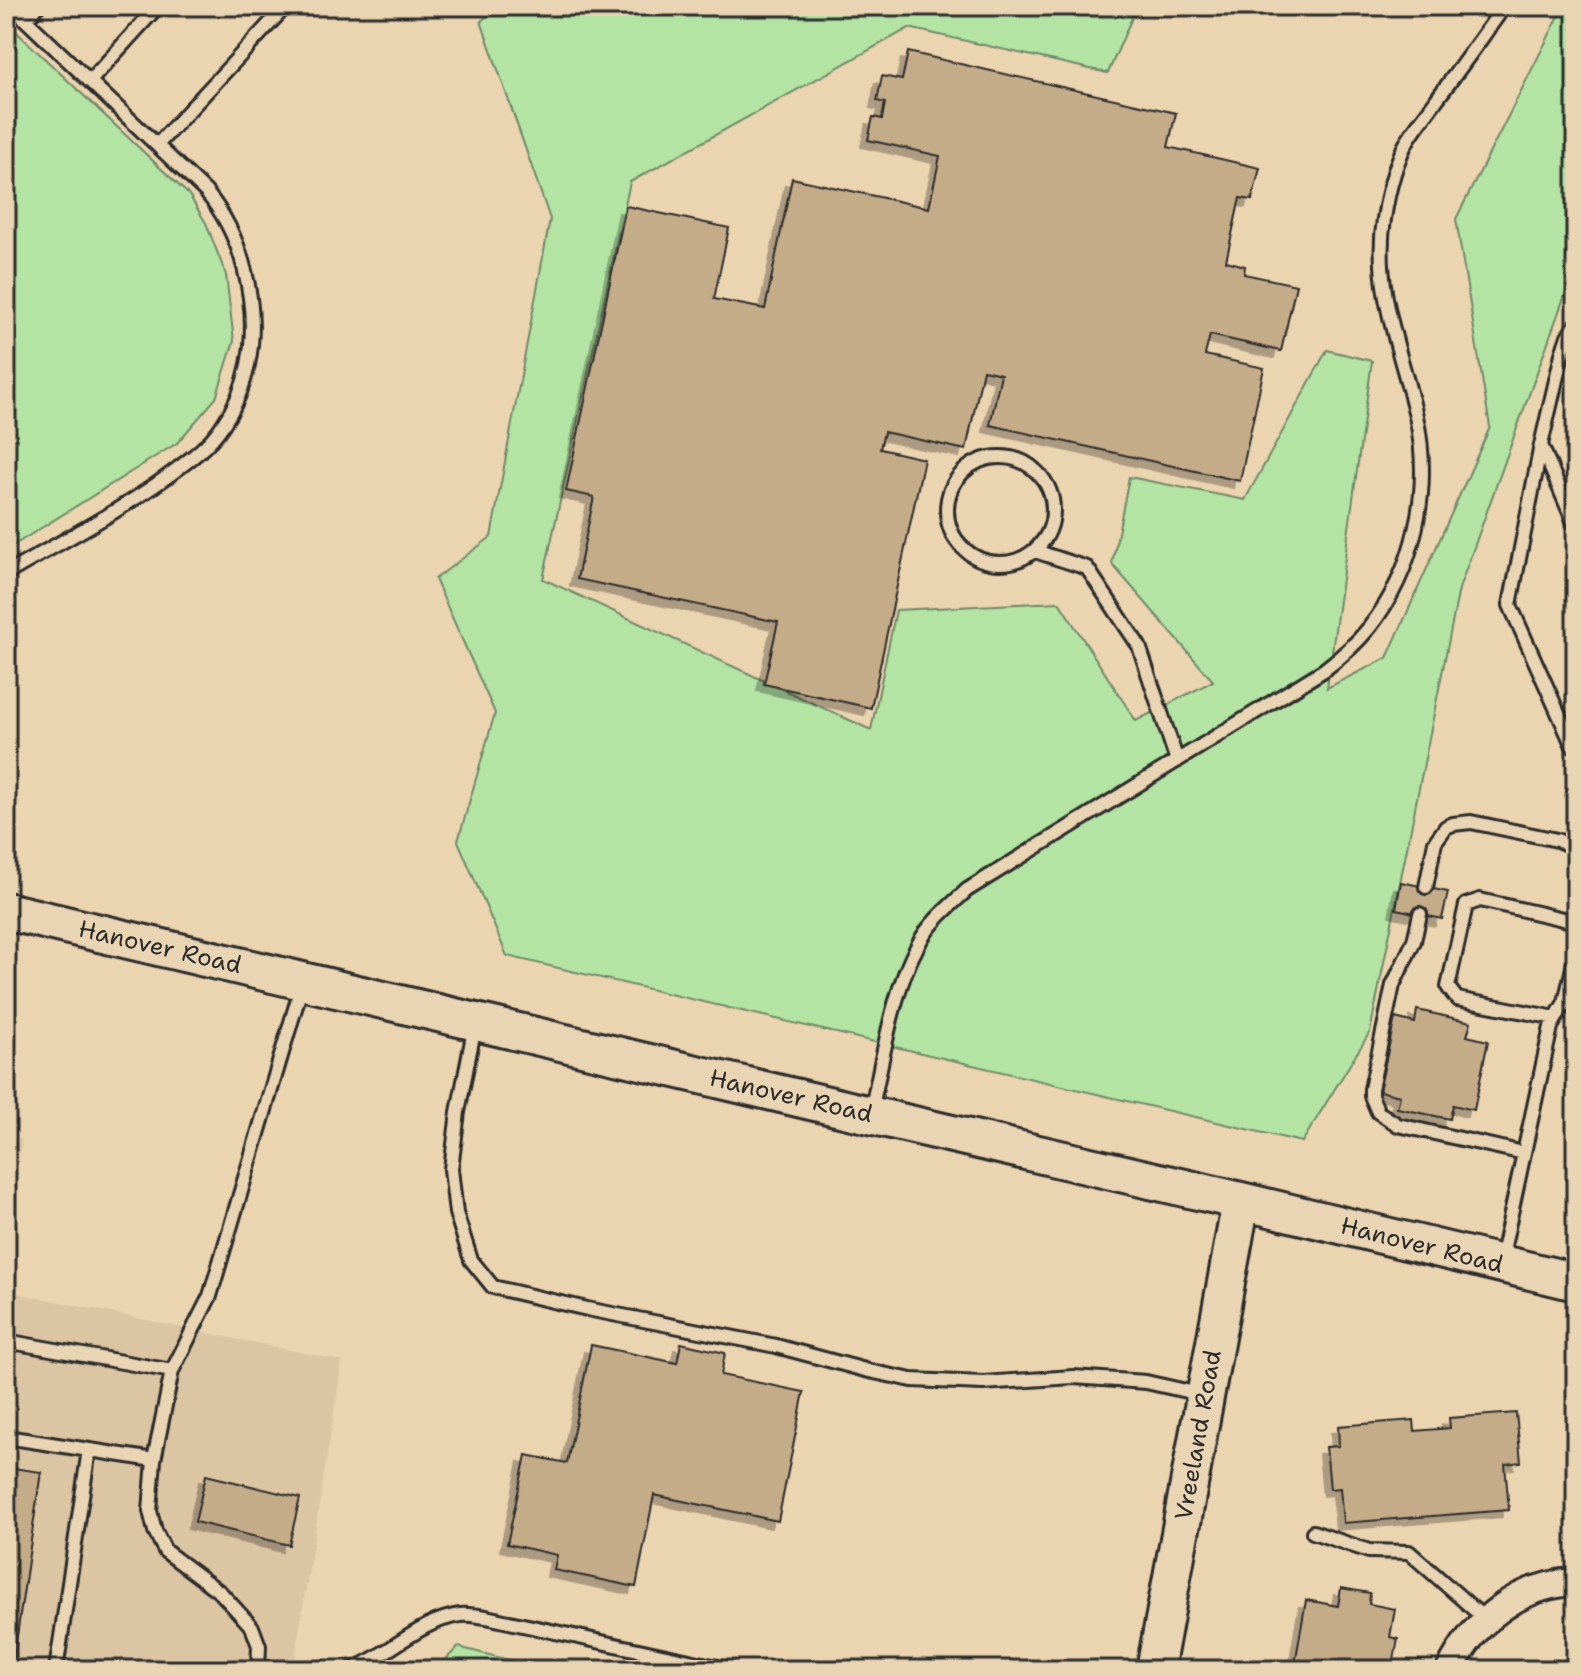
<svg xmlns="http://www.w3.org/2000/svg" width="1582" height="1676" viewBox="0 0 1582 1676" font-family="'Shantell Sans',sans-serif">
	<defs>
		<filter id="shadow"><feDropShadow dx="-7" dy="7" stdDeviation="0" flood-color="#0004"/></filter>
	</defs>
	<rect width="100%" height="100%" fill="#ebd4b0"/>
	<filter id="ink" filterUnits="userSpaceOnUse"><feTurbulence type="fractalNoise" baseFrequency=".0125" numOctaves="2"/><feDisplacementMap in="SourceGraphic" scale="16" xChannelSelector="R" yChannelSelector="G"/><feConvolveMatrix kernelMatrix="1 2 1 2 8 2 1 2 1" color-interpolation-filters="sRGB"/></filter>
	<g filter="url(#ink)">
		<!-- built -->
		<path fill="#dcc5a2" d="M 6,1138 L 22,1139 L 6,1228 Z
			M 6,1291 L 342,1361 L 293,1670 L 6,1670 Z"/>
		<!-- green -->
		<path fill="#b3e4a4" stroke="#6f8868" stroke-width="2" d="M 501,6 L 1137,6 L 1108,73 L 909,28 L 630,182 L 543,579 L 871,730 L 896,610 L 1059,602 L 1136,721 L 1213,681 L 1112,564 L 1129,477 L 1245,500 L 1327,350 L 1372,361 L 1327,688 L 1387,658 L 1490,427 L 1456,219 L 1564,6 L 1576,6 L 1576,246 L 1571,278 L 1459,589 L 1370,1032 L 1302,1142 L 507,956 L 458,841 L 495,713 L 435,579 L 491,537 L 550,219 L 481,21 Z
			M 6,22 L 189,195 L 206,223 L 226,275 L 234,341 L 216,398 L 177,443 L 6,550 Z
			M 458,1647 L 549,1670 L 435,1670 Z"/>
		<!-- building -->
		<path fill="#c5ac89" stroke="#2b2b2b" stroke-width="2" filter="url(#shadow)" d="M 908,52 L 1176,113 L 1168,147 L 1260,168 L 1252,200 L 1240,198 L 1226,261 L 1245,266 L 1244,274 L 1296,285 L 1281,351 L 1210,335 L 1205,355 L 1264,368 L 1240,481 L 990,425 L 1001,374 L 983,370 L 966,450 L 884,432 L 880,449 L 924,459 L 871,708 L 764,684 L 778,622 L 577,579 L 594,497 L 566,491 L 626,206 L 729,228 L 714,299 L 765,309 L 792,178 L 929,208 L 940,156 L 868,140 L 873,117 L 882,119 L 885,103 L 877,101 L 882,76 L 902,80 Z
			M 1401,882 L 1448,892 L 1442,919 L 1396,909 Z
			M 1417,1010 L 1471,1022 L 1467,1036 L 1488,1041 L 1474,1110 L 1453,1105 L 1450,1119 L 1397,1108 L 1400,1096 L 1379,1091 L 1395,1018 L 1415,1023 Z
			M 681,1343 L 725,1353 L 721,1375 L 804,1392 L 778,1521 L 654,1495 L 636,1587 L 554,1570 L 557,1555 L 507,1544 L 526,1455 L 567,1463 L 591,1345 L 677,1363 Z
			M 1516,1413 L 1521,1462 L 1505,1464 L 1509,1510 L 1343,1523 L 1340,1488 L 1330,1489 L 1326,1447 L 1339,1446 L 1338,1426 L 1414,1420 L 1415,1431 L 1450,1428 L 1449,1418 Z
			M 6,1467 L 41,1472 L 12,1670 L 6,1670 Z
			M 206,1475 L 300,1498 L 289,1545 L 195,1522 Z
			M 1341,1588 L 1370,1593 L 1369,1604 L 1395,1609 L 1390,1637 L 1398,1639 L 1392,1670 L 1294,1670 L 1306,1600 L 1338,1606 Z
			M 1576,1657 L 1576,1670 L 1562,1670 Z"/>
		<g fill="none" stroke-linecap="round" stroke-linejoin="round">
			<!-- lane casing -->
			<g stroke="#2b2b2b" stroke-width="18">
				<path id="lane" d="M 26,20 L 38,6
					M 90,81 L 158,6
					M 157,145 L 286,6
					M 1576,325 L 1568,336 L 1562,354 L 1541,445 L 1510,605 L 1573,746 L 1576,746
					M 1541,445 L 1576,527
					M947 510a53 53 0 1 1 106 0a53 53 0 1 1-106 0Z
					M 1035,551 L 1087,568 L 1139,646 L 1177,761
					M 6,574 C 60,542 117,513 168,476 C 188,461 208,447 222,426 C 248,389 256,342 250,298 C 245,260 231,222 206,192 L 11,6
					M 1426,887 L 1435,842 L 1446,827 L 1453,824 L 1471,822 L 1557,840 L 1576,848
					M 1420,914 L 1414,941 L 1393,985 L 1371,1089 L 1371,1096 L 1378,1112 L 1398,1125 L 1524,1153
					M 1556,1018 L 1457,999 L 1448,987 L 1466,905 L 1480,900 L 1576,922
					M 475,1025 L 458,1112 L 451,1169 L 456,1213 L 471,1260 L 493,1287 L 587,1309 L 776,1346 L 869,1371 L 912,1380 L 983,1383 L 1073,1377 L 1146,1382 L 1204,1395
					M 871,1111 C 883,1059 892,992 918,945 C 929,923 949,907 967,890 L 1324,670 C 1340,658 1356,644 1369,628 C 1415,570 1432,489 1416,416 C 1401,351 1373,287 1384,219 C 1388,192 1395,162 1409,138 C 1417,125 1428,112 1437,99 C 1458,71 1478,43 1498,15 L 1502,6
					M 1501,1260 L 1551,1027 L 1565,1002 L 1576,955
					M 6,1341 L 172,1371
					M 6,1437 L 154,1460 L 172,1371 L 210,1296 L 302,985
					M 154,1460 L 150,1511 L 155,1531 L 165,1551 L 221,1593 L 252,1627 L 259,1646 L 258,1670
					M 1313,1532 L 1369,1551 L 1409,1552 L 1486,1620
					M 258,1668 L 279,1670
					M 56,1670 L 89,1450
					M 350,1670 C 389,1656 418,1621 460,1615 C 468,1614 478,1616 486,1617 L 731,1670"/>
			</g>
			<!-- street casing -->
			<g stroke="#2b2b2b" stroke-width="32">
				<path id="street" d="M 1450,1670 C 1474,1620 1520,1584 1576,1582"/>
			</g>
			<!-- secondary casing -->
			<g stroke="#2b2b2b" stroke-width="42">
				<path id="secondary" d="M 6,911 L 870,1115 L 1241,1201 L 1576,1282
					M 1155,1670 L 1241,1201"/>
			</g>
			<!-- lane -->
			<use href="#lane" stroke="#e9d5b3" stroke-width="12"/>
			<!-- street -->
			<use href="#street" stroke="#e9d5b3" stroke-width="26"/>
			<!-- secondary -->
			<use href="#secondary" stroke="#e9d5b3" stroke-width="36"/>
		</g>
	</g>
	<g text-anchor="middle" stroke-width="6" stroke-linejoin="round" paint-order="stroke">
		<!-- street labels -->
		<g font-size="24" fill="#2b2b2b" stroke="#e9d5b3">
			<text transform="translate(160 947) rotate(13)" y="8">Hanover Road</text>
			<text transform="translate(791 1096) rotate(13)" y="8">Hanover Road</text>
			<text transform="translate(1422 1245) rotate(14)" y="8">Hanover Road</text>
			<text transform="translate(1198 1435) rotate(-80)" y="8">Vreeland Road</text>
		</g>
	</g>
	<!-- margin -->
	<rect width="1582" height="1676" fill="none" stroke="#e9d5b3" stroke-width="32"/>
	<rect x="16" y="16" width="1550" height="1644" fill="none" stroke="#2b2b2b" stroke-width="3" filter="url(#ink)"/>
</svg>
